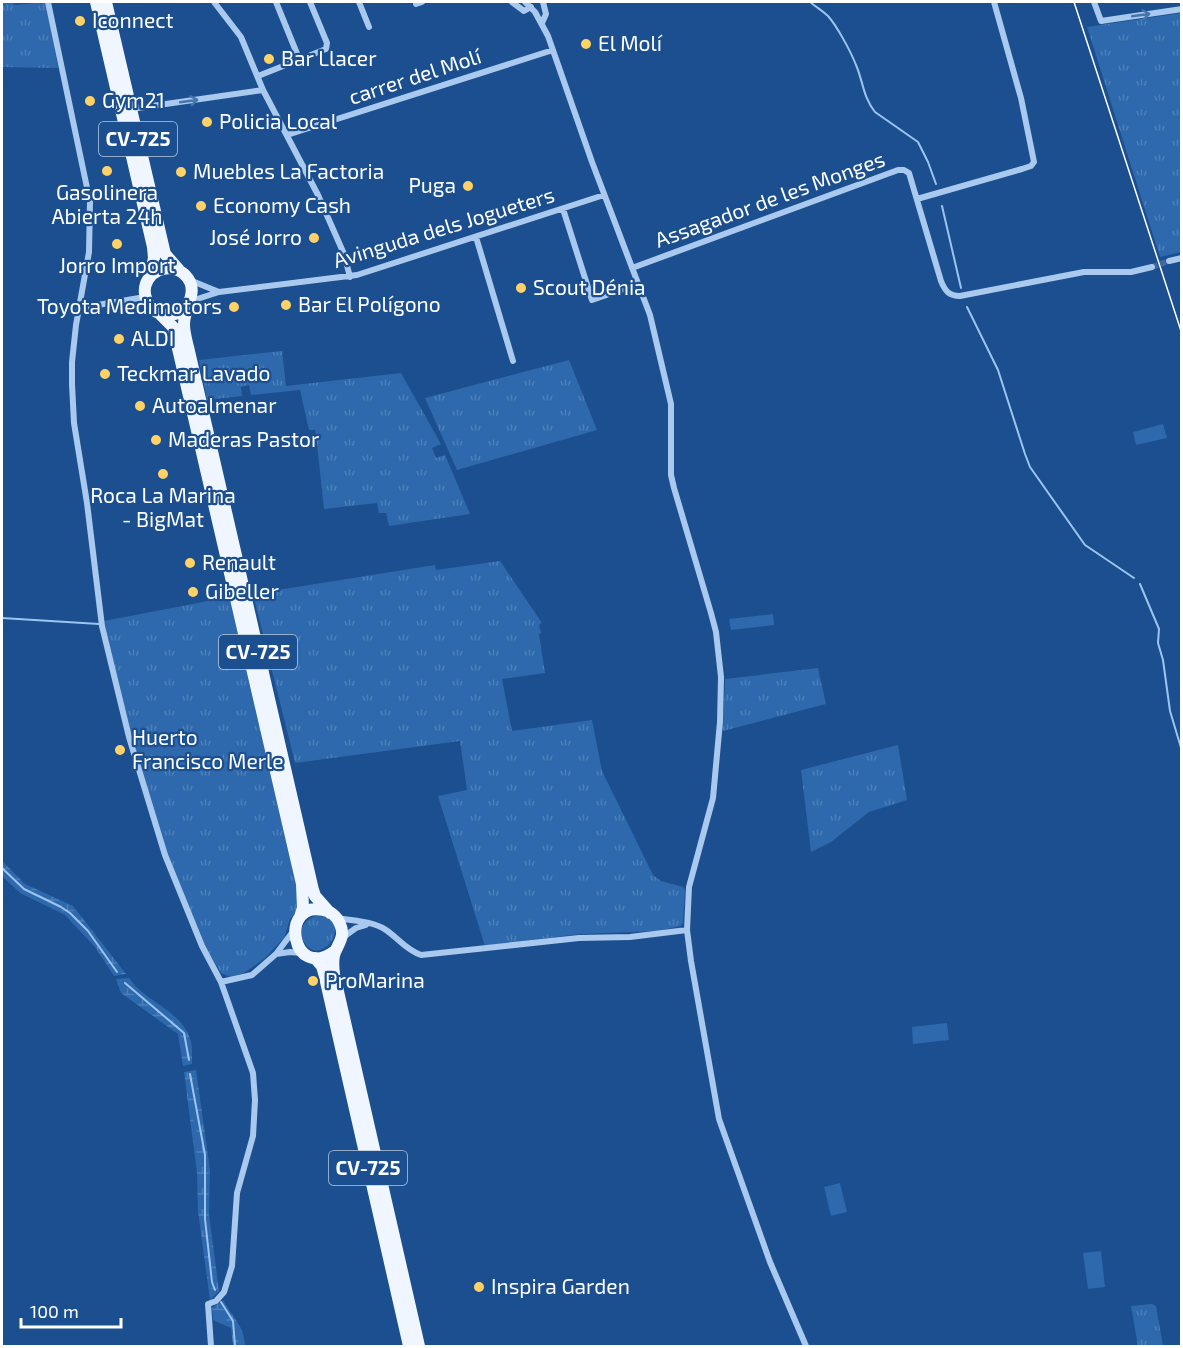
<svg xmlns="http://www.w3.org/2000/svg" width="1183" height="1348" viewBox="0 0 1183 1348" font-family="'Exo 2',sans-serif">
	<defs>
		<pattern id="grass-tufts" width="24" height="20" patternUnits="userSpaceOnUse" patternTransform="scale(1.5)"><rect width="24" height="20" fill="#2e69ad"/><path d="M3 7l-1-3M5 7V3M7 7l1-3M15 17l-1-3M17 17v-4M19 17l1-3" fill="none" stroke="#4d80b9"/></pattern>
		<pattern id="wetland-marsh" width="20" height="14" patternUnits="userSpaceOnUse" patternTransform="scale(1.5)"><rect width="20" height="14" fill="#2e69ad"/><path d="M1 5h8M5 5V1M11 12h8M15 12V8" fill="none" stroke="#4d80b9"/></pattern>
	</defs>
	<rect width="100%" height="100%" fill="#1b4f8f"/>
	<!-- grass -->
	<path fill="url(#grass-tufts)" d="M 2,2 L 14,2 L 14,5 L 46,2 L 58,68 L 2,67 Z
		M 1181,13 L 1181,252 L 1160,257 L 1087,27 Z
		M 282,351 L 286,386 L 401,373 L 441,444 L 432,448 L 436,458 L 445,455 L 470,514 L 389,526 L 386,513 L 379,513 L 377,503 L 324,509 L 316,435 L 315,430 L 309,430 L 300,390 L 251,395 L 249,385 L 241,387 L 242,396 L 207,400 L 199,360 Z
		M 569,360 L 597,430 L 457,470 L 425,398 Z
		M 500,561 L 542,623 L 539,625 L 541,633 L 539,634 L 545,673 L 502,679 L 512,731 L 592,720 L 602,771 L 653,875 L 661,881 L 683,887 L 685,890 L 683,923 L 681,926 L 658,931 L 580,934 L 485,946 L 438,796 L 467,790 L 460,741 L 295,763 L 253,594 L 435,565 L 436,570 Z
		M 229,597 L 299,897 L 297,910 L 290,919 L 284,938 L 264,959 L 244,973 L 230,977 L 221,973 L 206,948 L 167,855 L 131,733 L 104,621 Z
		M 818,668 L 826,704 L 723,731 L 725,679 Z
		M 898,745 L 907,800 L 869,812 L 831,842 L 811,852 L 801,770 Z
		M 316,916 C 357,917 322,971 304,942 C 297,930 305,919 316,916 Z
		M 1152,1304 L 1156,1306 L 1163,1346 L 1138,1346 L 1131,1306 Z"/>
	<!-- wetland -->
	<path fill="url(#wetland-marsh)" d="M 2,861 L 25,884 L 73,906 L 126,974 L 114,976 L 95,947 L 65,915 L 20,893 L 2,876 Z
		M 129,978 C 144,1001 178,1009 189,1036 C 193,1044 192,1055 192,1064 L 183,1066 L 178,1034 L 121,993 L 116,979 Z
		M 196,1070 L 210,1170 L 209,1214 L 219,1291 L 210,1300 L 198,1211 L 197,1173 L 184,1072 Z
		M 223,1300 C 233,1318 244,1325 245,1346 L 233,1346 L 231,1328 L 213,1320 L 212,1308 Z"/>
	<!-- park -->
	<path fill="#2e69ad" d="M 1163,424 L 1167,438 L 1136,445 L 1133,432 Z
		M 773,614 L 774,625 L 731,630 L 729,619 Z
		M 947,1023 L 949,1040 L 913,1044 L 912,1027 Z
		M 840,1183 L 847,1212 L 831,1216 L 824,1187 Z
		M 1101,1251 L 1105,1287 L 1088,1289 L 1083,1253 Z"/>
	<g fill="none" stroke-linecap="round" stroke-linejoin="round">
		<!-- stream -->
		<path stroke="#9cc4f0" stroke-width="2" d="M 810,2 C 816,7 823,11 828,16 C 837,26 851,52 856,65 C 863,81 863,97 875,112 L 918,142 L 928,162 L 936,184
			M 942,206 L 961,288
			M 967,307 L 998,370 L 1025,454 L 1030,467 L 1085,545 L 1134,578
			M 1140,584 L 1159,629 L 1158,643 L 1163,660 L 1170,711 L 1182,751
			M 2,618 L 99,624
			M 2,868 L 24,889 L 61,907 L 70,913 L 88,931 L 117,972
			M 125,983 L 184,1033 L 189,1060
			M 190,1074 L 205,1155 L 205,1219 L 212,1282 L 215,1290
			M 221,1302 L 233,1321 L 235,1346"/>
		<!-- minor-tunnel -->
		<path stroke="#3d69a0" stroke-width="6" stroke-dasharray="6 3" stroke-linecap="butt" d="M 1152,267 L 1169,261"/>
		<!-- minor -->
		<path stroke="#a9c9ee" stroke-width="6" d="M 48,2 L 90,202 L 89,252 L 76,325 L 72,362 L 72,384 L 74,423 L 87,503 L 102,626 L 129,737 L 165,855 L 202,946 L 221,982 L 253,1073 L 255,1100 L 253,1136 L 237,1193 L 232,1266 L 224,1292 L 216,1301 L 208,1304 L 211,1346
			M 214,2 L 241,37 L 263,90 L 318,195 L 344,254 L 350,277
			M 276,2 L 300,61
			M 359,2 L 369,27
			M 512,2 L 524,11 L 531,7
			M 525,2 L 535,12 L 548,36 L 592,162 L 650,315 L 671,404 L 671,475 L 674,488 L 711,613 L 716,632 L 721,677 L 720,722 L 713,798 L 689,887 L 687,930 L 691,961 L 719,1119 L 770,1262 L 806,1346
			M 1094,2 L 1101,21 L 1182,9
			M 416,4 L 422,2
			M 542,23 L 546,14 L 543,2
			M 258,76 L 326,49 L 327,43 L 310,2
			M 131,109 L 263,90
			M 287,135 L 553,50
			M 917,199 L 1022,169 L 1031,166 L 1034,162 L 1021,98 L 994,2
			M 563,209 L 592,300 L 638,284
			M 476,237 L 513,361
			M 1169,261 L 1182,258
			M 632,268 L 898,170 L 904,170 L 909,173 L 941,281 C 945,291 949,296 960,296 L 1084,272 L 1131,272 L 1152,267
			M 192,281 L 219,292
			M 191,301 L 219,292 L 357,275 L 604,195
			M 80,308 L 145,297
			M 338,918 C 353,921 373,921 386,930 C 398,938 406,950 421,955 L 579,938 L 630,937 L 687,930
			M 342,938 L 356,928 L 366,925
			M 276,954 L 290,952 L 302,953
			M 221,982 L 252,975 L 276,954 L 294,930"/>
		<!-- primary -->
		<path stroke="#f0f6ff" stroke-width="12" d="M 96,2 L 153,247 L 154,258 L 150,276
			M 106,2 L 165,254 L 179,270
			M 187,307 C 173,321 148,316 145,294 C 142,272 171,259 186,276 C 200,291 184,307 184,324 C 184,332 186,339 188,347 L 313,890 L 315,896 L 330,913
			M 160,314 L 173,327 L 302,884 L 303,908 L 300,917
			M 335,951 C 291,983 279,900 323,910 C 330,911 337,916 340,924 C 345,935 340,941 336,950 C 332,957 333,966 334,974 L 419,1346
			M 315,958 L 322,966 L 324,973 L 409,1346"/>
		<!-- tram -->
		<path stroke="#fff" stroke-width="1.5" d="M 1074,2 L 1182,334"/>
	</g>
	<!-- one-way arrows -->
	<defs><path id="oneway-shaft" d="M-6 0H5M1.5-3L5.5 0L1.5 3" fill="none" stroke-width="1.6" stroke-linecap="round" stroke-linejoin="round" transform="scale(1.5)"/></defs>
	<g stroke="#4674ac">
		<use href="#oneway-shaft" transform="translate(1141 15) rotate(-8)"/>
		<use href="#oneway-shaft" transform="translate(189 101) rotate(-8)"/>
	</g>
	<!-- markers -->
	<g fill="#ffd166" stroke="#1b4f8f" stroke-width="2">
		<circle cx="80" cy="21" r="6"/>
		<circle cx="586" cy="44" r="6"/>
		<circle cx="269" cy="59" r="6"/>
		<circle cx="90" cy="101" r="6"/>
		<circle cx="207" cy="122" r="6"/>
		<circle cx="107" cy="171" r="6"/>
		<circle cx="181" cy="172" r="6"/>
		<circle cx="468" cy="186" r="6"/>
		<circle cx="201" cy="206" r="6"/>
		<circle cx="314" cy="238" r="6"/>
		<circle cx="117" cy="244" r="6"/>
		<circle cx="521" cy="288" r="6"/>
		<circle cx="286" cy="305" r="6"/>
		<circle cx="234" cy="307" r="6"/>
		<circle cx="119" cy="339" r="6"/>
		<circle cx="105" cy="374" r="6"/>
		<circle cx="140" cy="406" r="6"/>
		<circle cx="156" cy="440" r="6"/>
		<circle cx="163" cy="474" r="6"/>
		<circle cx="190" cy="563" r="6"/>
		<circle cx="193" cy="592" r="6"/>
		<circle cx="120" cy="750" r="6"/>
		<circle cx="313" cy="981" r="6"/>
		<circle cx="479" cy="1287" r="6"/>
	</g>
	<g text-anchor="middle" stroke-width="4.5" stroke-linejoin="round" paint-order="stroke">
		<!-- shield labels -->
		<g fill="#1b4f8f" stroke="#bbcadd" stroke-width="1.5">
			<rect x="99" y="122" width="78" height="34" rx="4.5"/>
			<rect x="219" y="635" width="78" height="34" rx="4.5"/>
			<rect x="329" y="1151" width="78" height="34" rx="4.5"/>
		</g>
		<g font-size="20" font-weight="bold" fill="#fff">
			<text x="138" y="146">CV-725</text>
			<text x="258" y="659">CV-725</text>
			<text x="368" y="1175">CV-725</text>
		</g>
		<!-- poi labels -->
		<g font-size="21" fill="#fff" stroke="#1b4f8f" text-anchor="start">
			<text x="92" y="28">Iconnect</text>
			<text x="598" y="51">El Molí</text>
			<text x="281" y="66">Bar Llacer</text>
			<text x="102" y="108">Gym21</text>
			<text x="219" y="129">Policia Local</text>
			<text x="193" y="179">Muebles La Factoria</text>
			<text x="456" y="193" text-anchor="end">Puga</text>
			<text x="107" y="200" text-anchor="middle">Gasolinera<tspan x="107" dy="24">Abierta 24h</tspan></text>
			<text x="213" y="213">Economy Cash</text>
			<text x="302" y="245" text-anchor="end">José Jorro</text>
			<text x="117" y="273" text-anchor="middle">Jorro Import</text>
			<text x="533" y="295">Scout Dénia</text>
			<text x="298" y="312">Bar El Polígono</text>
			<text x="222" y="314" text-anchor="end">Toyota Medimotors</text>
			<text x="131" y="346">ALDI</text>
			<text x="117" y="381">Teckmar Lavado</text>
			<text x="152" y="413">Autoalmenar</text>
			<text x="168" y="447">Maderas Pastor</text>
			<text x="163" y="503" text-anchor="middle">Roca La Marina<tspan x="163" dy="24">- BigMat</tspan></text>
			<text x="202" y="570">Renault</text>
			<text x="205" y="599">Gibeller</text>
			<text x="132" y="745">Huerto<tspan x="132" dy="24">Francisco Merle</tspan></text>
			<text x="325" y="988">ProMarina</text>
			<text x="491" y="1294">Inspira Garden</text>
		</g>
		<!-- street labels -->
		<g font-size="21" fill="#fff" stroke="#1b4f8f">
			<text transform="translate(415 77) rotate(-18)" y="7">carrer del Molí</text>
			<text transform="translate(770 200) rotate(-20)" y="7">Assagador de les Monges</text>
			<text transform="translate(444 228) rotate(-17)" y="7">Avinguda dels Jogueters</text>
		</g>
	</g>
	<!-- border -->
	<rect width="1183" height="1348" fill="none" stroke="#ffffff" stroke-width="6"/>
	<!-- scale -->
	<path d="M21 1318v9h100v-9" fill="none" stroke="#ffffff" stroke-width="3"/>
	<text x="30" y="1318" font-size="18" fill="#ffffff" stroke="#1b4f8f" stroke-width="4.5" paint-order="stroke">100 m</text>
</svg>
